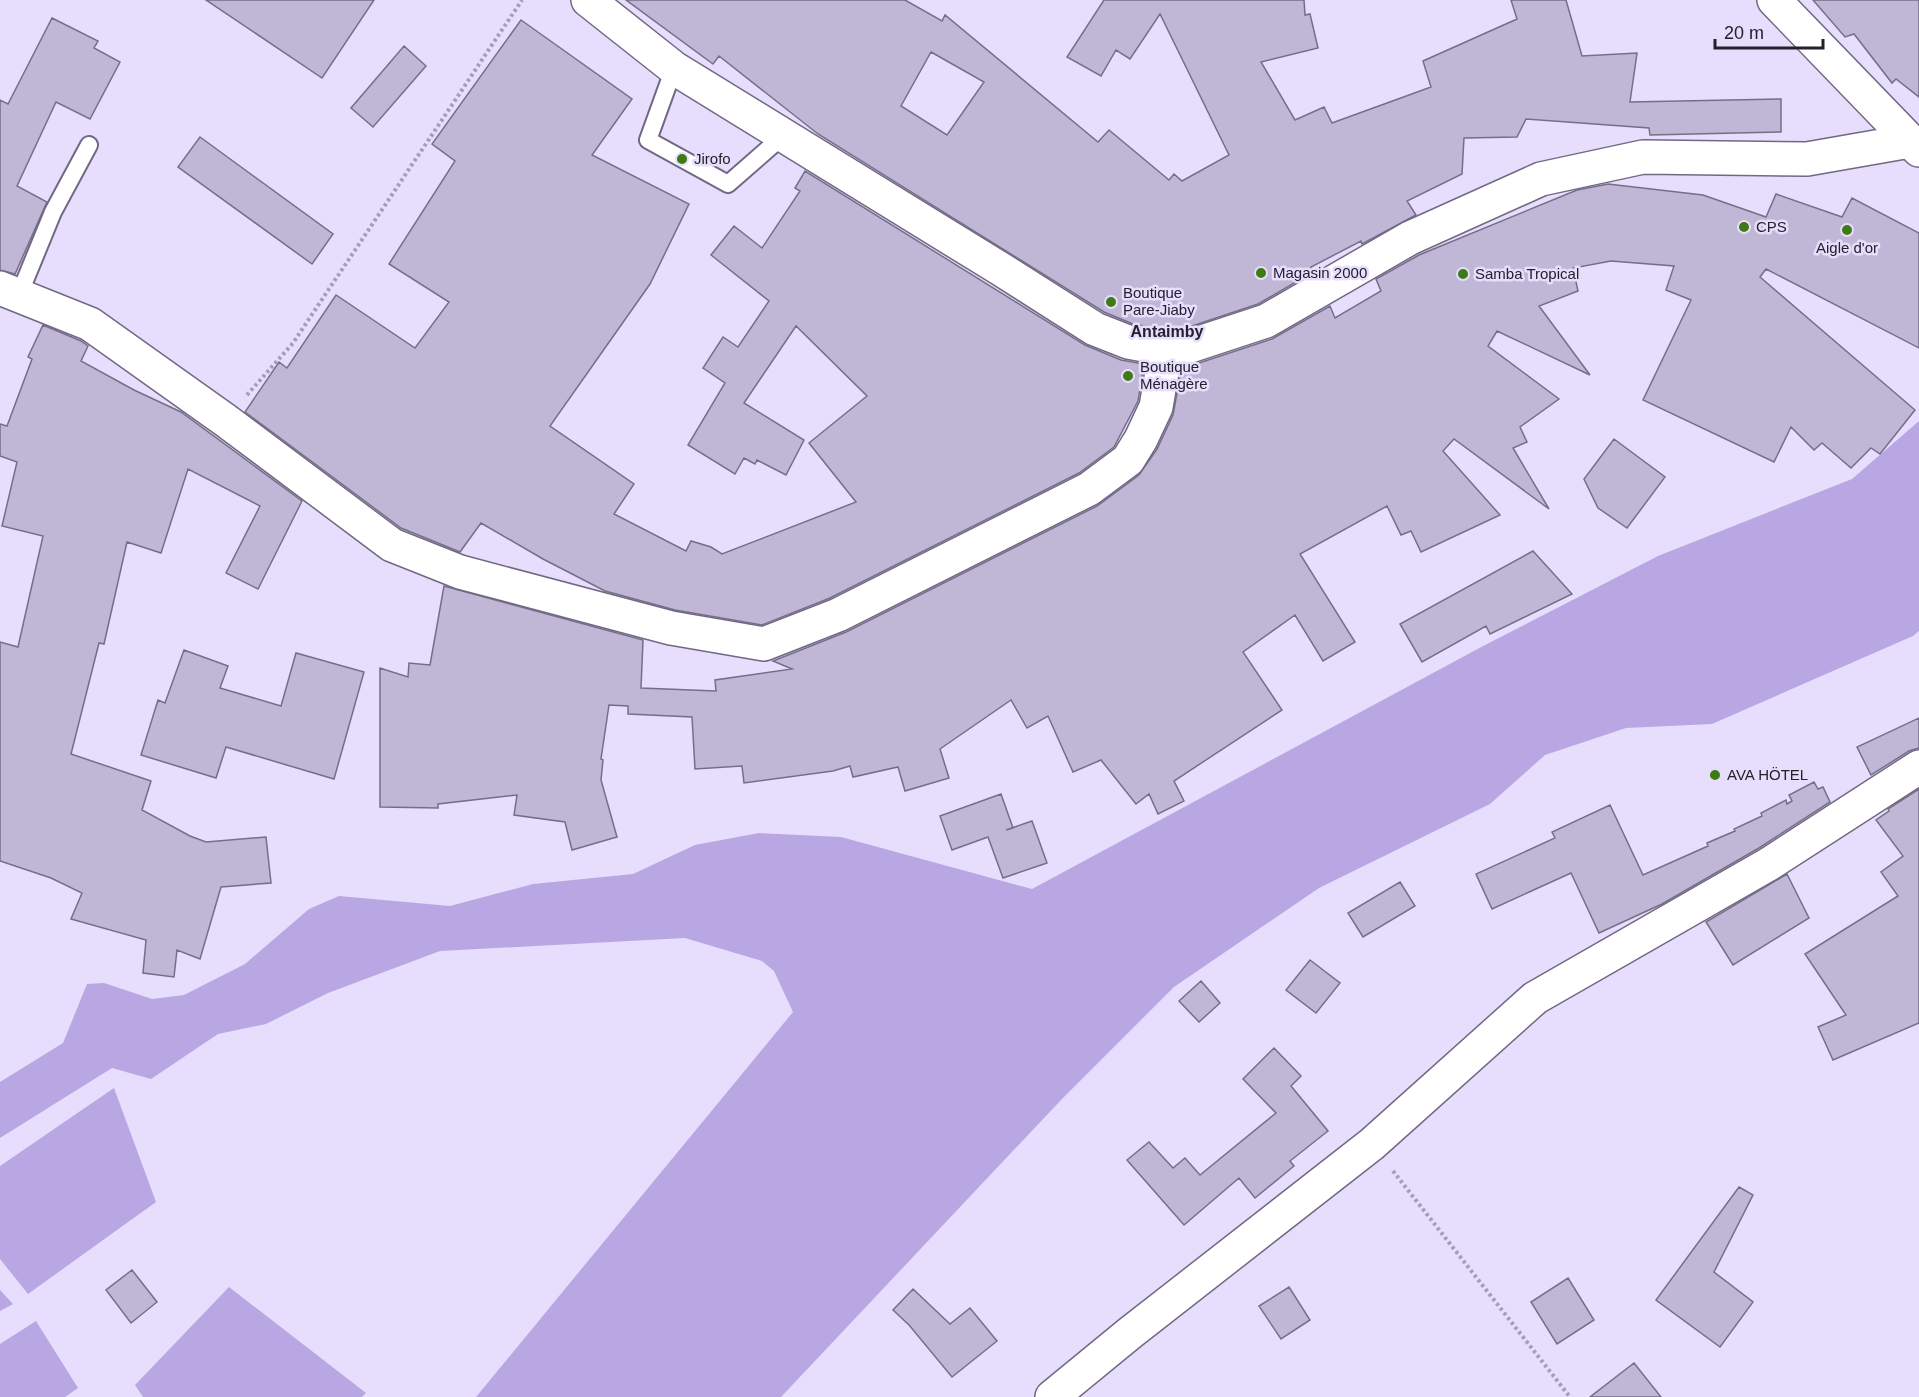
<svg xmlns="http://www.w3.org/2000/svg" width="1919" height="1397" viewBox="0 0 1919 1397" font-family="Arial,sans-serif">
	<rect width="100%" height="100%" fill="#e6defc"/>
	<!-- water -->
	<path fill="#b9a7e3" d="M 1919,421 L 1919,631 L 1913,636 L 1712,724 L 1626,728 L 1545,755 L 1490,804 L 1319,888 L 1174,987 L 1061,1100 L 781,1397 L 476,1397 L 793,1012 L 774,971 L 762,961 L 685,938 L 440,951 L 328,993 L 266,1024 L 218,1034 L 151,1079 L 112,1068 L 0,1138 L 0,1082 L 63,1043 L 87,984 L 104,983 L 152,999 L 184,995 L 245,964 L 309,909 L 339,896 L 450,906 L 533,884 L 633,874 L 695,845 L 759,833 L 841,837 L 1032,889 L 1485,645 L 1658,556 L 1852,479 Z
		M 114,1088 L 156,1202 L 28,1294 L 0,1259 L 0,1166 Z
		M 229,1287 L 366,1393 L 362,1397 L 143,1397 L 135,1385 Z
		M 0,1290 L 13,1304 L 0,1311 Z
		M 36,1321 L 78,1388 L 65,1397 L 0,1397 L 0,1344 Z"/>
	<!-- building -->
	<path fill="#bfb7d5" stroke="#766e89" stroke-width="1.5" fill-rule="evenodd" d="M 206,0 L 374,0 L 322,78 Z
		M 626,0 L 905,0 L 942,21 L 945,15 L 1098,142 L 1109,130 L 1169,180 L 1174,174 L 1182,181 L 1229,155 L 1160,14 L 1130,59 L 1116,50 L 1101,76 L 1067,57 L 1104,0 L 1304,0 L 1305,15 L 1310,14 L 1318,48 L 1261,62 L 1295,120 L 1324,107 L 1332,123 L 1431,87 L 1423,61 L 1517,19 L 1511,0 L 1566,0 L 1582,56 L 1637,53 L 1630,102 L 1781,99 L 1781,132 L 1650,135 L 1649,128 L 1526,119 L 1517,137 L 1464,138 L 1462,174 L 1407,201 L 1416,215 L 1362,244 L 1361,241 L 1311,267 L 1313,272 L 1258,304 L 1186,328 L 1167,330 L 1133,324 L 1104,312 L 818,134 L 719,56 L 713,64 ZM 931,52 L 984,82 L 947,135 L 901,106 Z
		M 1813,0 L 1919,0 L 1919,97 L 1896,79 L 1892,83 L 1854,34 L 1845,37 Z
		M 52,18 L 98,41 L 94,48 L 120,62 L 90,119 L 56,102 L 17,186 L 47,202 L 15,274 L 0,270 L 0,100 L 8,104 Z
		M 521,20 L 632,99 L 592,155 L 689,204 L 650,284 L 550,426 L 634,484 L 614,514 L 686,551 L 691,541 L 711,547 L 722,554 L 856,502 L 809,443 L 867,396 L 796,326 L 744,403 L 804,440 L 786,475 L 757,460 L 755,464 L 744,458 L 735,474 L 688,445 L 725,383 L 703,368 L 723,337 L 738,347 L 769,301 L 711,255 L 734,226 L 762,248 L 800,191 L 795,188 L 805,171 L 1085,345 L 1121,360 L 1144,364 L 1138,401 L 1114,447 L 1079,473 L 830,598 L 762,625 L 675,610 L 605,591 L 543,559 L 481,523 L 460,552 L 401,528 L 245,412 L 279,362 L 287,368 L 336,295 L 415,348 L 449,302 L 389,264 L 455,161 L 432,144 Z
		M 404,46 L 426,66 L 373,127 L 351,108 Z
		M 200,137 L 333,234 L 312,264 L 178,167 Z
		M 1608,184 L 1703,195 L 1766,217 L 1776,194 L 1842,217 L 1852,198 L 1919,233 L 1919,348 L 1766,269 L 1760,277 L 1915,410 L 1880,454 L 1871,448 L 1851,468 L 1822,443 L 1814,450 L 1791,427 L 1774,462 L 1643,400 L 1691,300 L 1666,290 L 1674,266 L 1611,261 L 1573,268 L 1578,291 L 1539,306 L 1590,375 L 1497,331 L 1488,346 L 1559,399 L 1520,427 L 1527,442 L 1513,448 L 1549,509 L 1454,439 L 1443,451 L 1500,515 L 1421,552 L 1411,531 L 1401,535 L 1387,506 L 1300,554 L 1355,642 L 1323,661 L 1295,615 L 1243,652 L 1282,710 L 1174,781 L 1184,801 L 1158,814 L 1149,794 L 1136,804 L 1101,760 L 1073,772 L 1048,716 L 1027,728 L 1011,700 L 940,749 L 949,778 L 905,791 L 898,767 L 853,777 L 850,766 L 833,771 L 744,783 L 742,766 L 695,769 L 692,717 L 628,714 L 628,706 L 609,705 L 601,759 L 603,760 L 601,780 L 617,837 L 572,850 L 565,822 L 514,815 L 517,795 L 438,804 L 438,808 L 380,807 L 380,668 L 408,677 L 409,663 L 430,665 L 444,586 L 643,640 L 641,688 L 716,691 L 715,680 L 792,669 L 773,661 L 846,632 L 1097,506 L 1139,475 L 1157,449 L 1173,415 L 1182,366 L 1196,364 L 1272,339 L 1330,306 L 1335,318 L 1381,291 L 1376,279 L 1419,255 L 1577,190 Z
		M 43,325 L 81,341 L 88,346 L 81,361 L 134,390 L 181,412 L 302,501 L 258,589 L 226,573 L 260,506 L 188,469 L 161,553 L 127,542 L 104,644 L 99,643 L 71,754 L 151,781 L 142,810 L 190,836 L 206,842 L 266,837 L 271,883 L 221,887 L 200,959 L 177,950 L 174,977 L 143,973 L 146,940 L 71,919 L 82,893 L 51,878 L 0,861 L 0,642 L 18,647 L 43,536 L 2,526 L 17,462 L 0,456 L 0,424 L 7,426 L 32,359 L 28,357 Z
		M 1614,439 L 1665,477 L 1627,528 L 1598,508 L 1584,479 Z
		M 1533,551 L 1572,594 L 1490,634 L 1486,626 L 1422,662 L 1400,624 Z
		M 184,650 L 228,666 L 220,688 L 281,706 L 296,653 L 364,672 L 334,779 L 226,747 L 216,778 L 141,755 L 158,700 L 165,703 Z
		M 1919,718 L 1919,748 L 1909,751 L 1871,775 L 1857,747 Z
		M 1814,782 L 1818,789 L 1823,787 L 1830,802 L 1759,848 L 1662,904 L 1599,933 L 1571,873 L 1492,909 L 1476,874 L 1555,838 L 1552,832 L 1610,805 L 1643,875 L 1708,846 L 1707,843 L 1735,831 L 1734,829 L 1762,816 L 1761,813 L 1786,800 L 1787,804 L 1792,801 L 1789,795 Z
		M 1919,789 L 1919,1023 L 1833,1060 L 1818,1027 L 1846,1015 L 1805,954 L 1898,896 L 1881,872 L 1903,856 L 1876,820 L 1889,811 L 1888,809 Z
		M 1001,794 L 1013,828 L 1006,830 L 1032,821 L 1047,863 L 1003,878 L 988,837 L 952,850 L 940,816 Z
		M 1787,874 L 1809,918 L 1733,965 L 1706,922 Z
		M 1400,882 L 1415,906 L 1363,937 L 1348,913 Z
		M 1310,960 L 1340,983 L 1316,1013 L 1286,990 Z
		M 1201,981 L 1220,1003 L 1199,1022 L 1179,1001 Z
		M 1274,1048 L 1301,1076 L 1291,1086 L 1328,1131 L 1290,1161 L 1294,1166 L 1255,1198 L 1239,1178 L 1184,1225 L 1127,1160 L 1149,1142 L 1173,1168 L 1185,1158 L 1200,1175 L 1276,1113 L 1243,1079 Z
		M 1739,1187 L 1753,1195 L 1714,1272 L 1753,1302 L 1720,1347 L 1656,1300 Z
		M 132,1270 L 157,1302 L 131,1323 L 106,1290 Z
		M 1568,1278 L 1594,1320 L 1557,1344 L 1531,1302 Z
		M 1289,1287 L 1310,1320 L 1281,1339 L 1259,1306 Z
		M 913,1289 L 950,1324 L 970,1308 L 997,1341 L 952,1377 L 909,1325 L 893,1310 Z
		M 1634,1363 L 1661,1397 L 1590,1397 Z"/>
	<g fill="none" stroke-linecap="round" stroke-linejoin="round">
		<!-- lane casing -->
		<g stroke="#706983" stroke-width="20">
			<path id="lane" d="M 674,68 L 648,140 L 728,184 L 784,135
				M 19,295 L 53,212 L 89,145"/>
		</g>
		<!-- street casing -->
		<g stroke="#706983" stroke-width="36">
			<path id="street" d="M 0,288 L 90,324 L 225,420 L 392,545 L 460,572 L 671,628 L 764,644 L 838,615 L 1089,489 L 1128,460 L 1141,439 L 1156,407 L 1166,349
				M 1052,1397 L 1130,1333 L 1372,1144 L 1535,998 L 1769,864 L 1919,767"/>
		</g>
		<!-- secondary casing -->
		<g stroke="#706983" stroke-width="36">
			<path id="secondary" d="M 588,0 L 674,68 L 999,268 L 1095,329 L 1128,342 L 1166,349 L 1190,346 L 1266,321 L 1410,238 L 1541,179 L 1643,157 L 1807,159 L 1910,141
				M 1774,0 L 1919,150"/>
		</g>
		<!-- path -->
		<path stroke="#a49eb5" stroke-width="4" stroke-dasharray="3 3" stroke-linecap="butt" d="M 247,395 L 293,343 L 522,0
			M 1393,1171 L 1570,1397"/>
		<!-- lane -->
		<use href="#lane" stroke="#fff" stroke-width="16"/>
		<!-- street -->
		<use href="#street" stroke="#fff" stroke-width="33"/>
		<!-- secondary -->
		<use href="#secondary" stroke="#fff" stroke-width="33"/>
	</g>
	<!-- markers -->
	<g fill="#3e7a15" stroke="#e6defc" stroke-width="2">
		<circle cx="682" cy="159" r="6"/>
		<circle cx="1744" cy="227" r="6"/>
		<circle cx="1847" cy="230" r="6"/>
		<circle cx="1261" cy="273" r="6"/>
		<circle cx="1463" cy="274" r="6"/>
		<circle cx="1111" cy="302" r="6"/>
		<circle cx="1128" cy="376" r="6"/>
		<circle cx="1715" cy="775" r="6"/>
	</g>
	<g text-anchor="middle" stroke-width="5" stroke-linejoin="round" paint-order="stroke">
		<!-- poi labels -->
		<g font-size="15" fill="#24212c" stroke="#e6defc" text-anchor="start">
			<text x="694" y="164">Jirofo</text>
			<text x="1756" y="232">CPS</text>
			<text x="1847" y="253" text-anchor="middle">Aigle d'or</text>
			<text x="1273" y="278">Magasin 2000</text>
			<text x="1475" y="279">Samba Tropical</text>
			<text x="1123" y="298">Boutique<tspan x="1123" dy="17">Pare-Jiaby</tspan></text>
			<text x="1140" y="372">Boutique<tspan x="1140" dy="17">Ménagère</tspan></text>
			<text x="1727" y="780">AVA HÖTEL</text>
		</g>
		<!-- neighbourhood labels -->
		<g font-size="16" font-weight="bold" fill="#24212c" stroke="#e6defc">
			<text x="1167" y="337">Antaimby</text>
		</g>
	</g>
	<!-- scale -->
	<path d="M1715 39v9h108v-9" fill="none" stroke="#24212c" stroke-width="3"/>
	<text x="1724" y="39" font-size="18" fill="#24212c" stroke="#e6defc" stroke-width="4.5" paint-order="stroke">20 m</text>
</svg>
